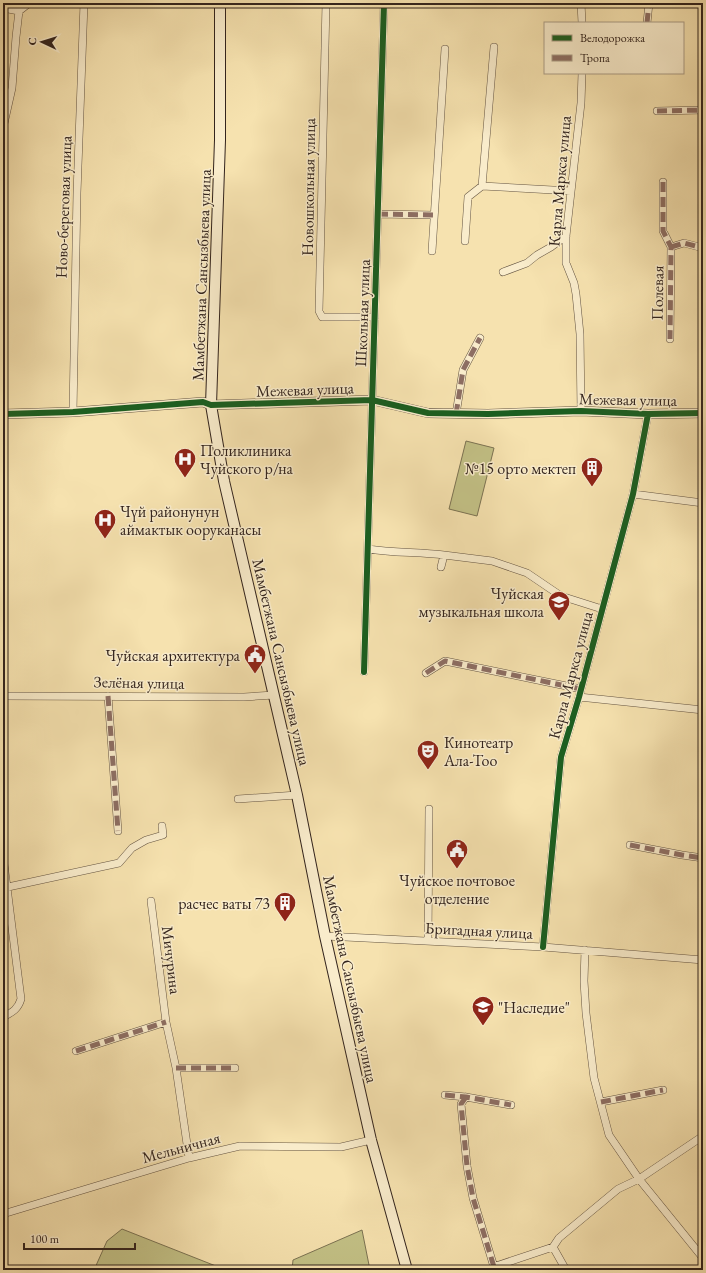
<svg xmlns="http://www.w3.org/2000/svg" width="706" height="1273" viewBox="0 0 706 1273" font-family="'EB Garamond',serif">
	<rect width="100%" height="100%" fill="#f6e2af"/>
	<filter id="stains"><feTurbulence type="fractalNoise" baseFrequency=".005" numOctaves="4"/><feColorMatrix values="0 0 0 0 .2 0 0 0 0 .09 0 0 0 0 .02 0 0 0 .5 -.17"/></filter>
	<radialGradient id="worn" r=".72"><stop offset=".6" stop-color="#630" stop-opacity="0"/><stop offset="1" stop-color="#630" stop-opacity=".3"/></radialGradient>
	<!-- green -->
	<path fill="#c3c186" stroke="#7b7252" d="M 466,441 L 494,448 L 477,516 L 449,509 Z
		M 122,1229 L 226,1270 L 94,1270 L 107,1241 Z
		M 362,1230 L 370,1270 L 292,1270 L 293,1260 Z"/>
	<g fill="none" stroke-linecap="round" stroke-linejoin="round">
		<!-- minor casing -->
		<g stroke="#645442" stroke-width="8">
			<path id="minor" d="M 326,3 L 319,311 L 322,317 L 375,317
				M 581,3 L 582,23
				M 3,8 L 19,11 L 28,4 L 61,3
				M 647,23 L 649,3
				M 494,47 L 482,186 L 571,191
				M 657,111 L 703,110
				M 3,128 L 12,88 L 16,37 L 19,11
				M 663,182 L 663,231 L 671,247 L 670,339
				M 378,214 L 434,215
				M 465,241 L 468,197 L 482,186
				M 671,247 L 684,243 L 703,248
				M 432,251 L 445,49
				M 503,272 L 527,263 L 537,255 L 551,247 L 566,236
				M 581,411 L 580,334 L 576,294 L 574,283 L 566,263 L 566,236 L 581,103 L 582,73
				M 73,412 L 77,193 L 84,3
				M 456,414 L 463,370 L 480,338
				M 633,494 L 703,503
				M 368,549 C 393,553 419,552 444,555 L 441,567
				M 444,555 L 492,561 L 527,573 L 561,596 L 602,609
				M 364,672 L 384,3
				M 426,673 L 445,661 L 581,689
				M 3,696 L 244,697 L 274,695
				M 108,696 L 118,831
				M 579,697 L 703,710
				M 238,799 L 297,795
				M 630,845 L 682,855 L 703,858
				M 3,856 L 21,999 C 18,1009 13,1012 3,1017
				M 8,887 L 119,863 L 132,848 L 146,840 L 163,835 L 162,826
				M 151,901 L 166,1022 L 176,1068 L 189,1158
				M 325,936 L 543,947 L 703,960
				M 428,941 L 429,809
				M 543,947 L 561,757 L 579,697 L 633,494 L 648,414
				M 585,950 L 584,981 L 586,1013 L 594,1078 L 609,1135 L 639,1179 L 703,1258
				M 76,1051 L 166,1022
				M 176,1068 L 235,1068
				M 445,1095 L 466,1097 L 511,1105
				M 466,1097 L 461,1104 L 467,1166 L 473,1198 L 494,1267
				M 601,1102 L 663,1090
				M 3,1214 L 189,1158 L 240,1146 L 341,1147 L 371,1140
				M 553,1247 L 566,1270
				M 484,1270 L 553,1247 L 559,1238 L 618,1189 L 639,1179 L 703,1136"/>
		</g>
		<!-- tertiary casing -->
		<g stroke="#645442" stroke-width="10">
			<path id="tertiary" d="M 3,414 L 73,412 L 203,402 L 211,405 L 372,400 L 428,413 L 488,414 L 581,411 L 648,414 L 703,413"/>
		</g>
		<!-- secondary casing -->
		<g stroke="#33241d" stroke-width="12">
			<path id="secondary" d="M 220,3 L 220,140 L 211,405 L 224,481 L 297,795 L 325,936 L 371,1140 L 407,1270"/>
		</g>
		<!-- minor -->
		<use href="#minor" stroke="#f9eccb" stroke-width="7"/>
		<!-- tertiary -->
		<use href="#tertiary" stroke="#f9eccb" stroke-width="9"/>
		<!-- secondary -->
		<use href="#secondary" stroke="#f9eccb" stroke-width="10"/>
		<!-- quiet -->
		<path stroke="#8d6e63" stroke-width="5" stroke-dasharray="10 5" stroke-linecap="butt" d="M 647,23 L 649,3
			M 657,111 L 703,110
			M 663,182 L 663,231 L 671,247 L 670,339
			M 378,214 L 434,215
			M 671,247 L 684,243 L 703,248
			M 456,414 L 463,370 L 480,338
			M 426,673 L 445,661 L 581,689
			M 108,696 L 118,831
			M 630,845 L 682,855 L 703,858
			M 76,1051 L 166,1022
			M 176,1068 L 235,1068
			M 445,1095 L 466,1097 L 511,1105
			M 466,1097 L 461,1104 L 467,1166 L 473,1198 L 494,1267
			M 601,1102 L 663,1090"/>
		<!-- cycleway casing -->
		<g stroke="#f9eccb" stroke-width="8">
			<path id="cycleway" d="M 3,414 L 73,412 L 203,402 L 211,405 L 372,400 L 428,413 L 488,414 L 581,411 L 648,414 L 703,413
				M 364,672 L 384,3
				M 543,947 L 561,757 L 579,697 L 633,494 L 648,414"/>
		</g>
		<!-- cycleway -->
		<use href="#cycleway" stroke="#1b5e20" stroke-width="6"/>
	</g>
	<!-- icons -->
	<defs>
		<g id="hospital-pin" transform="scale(1.15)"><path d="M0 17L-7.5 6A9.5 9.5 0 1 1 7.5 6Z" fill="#8f2418" stroke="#f9eccb"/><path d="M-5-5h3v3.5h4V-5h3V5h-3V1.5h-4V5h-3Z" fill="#fff"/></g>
		<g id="building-pin" transform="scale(1.15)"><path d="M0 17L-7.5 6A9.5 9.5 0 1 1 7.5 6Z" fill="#8f2418" stroke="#f9eccb"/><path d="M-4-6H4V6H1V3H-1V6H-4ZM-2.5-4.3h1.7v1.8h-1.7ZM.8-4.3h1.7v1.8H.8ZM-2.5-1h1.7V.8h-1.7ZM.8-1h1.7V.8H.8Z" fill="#fff"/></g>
		<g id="school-pin" transform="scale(1.15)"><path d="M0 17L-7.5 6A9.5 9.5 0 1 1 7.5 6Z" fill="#8f2418" stroke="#f9eccb"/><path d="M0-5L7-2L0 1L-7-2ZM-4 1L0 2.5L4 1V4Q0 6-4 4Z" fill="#fff"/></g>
		<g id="civic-pin" transform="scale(1.15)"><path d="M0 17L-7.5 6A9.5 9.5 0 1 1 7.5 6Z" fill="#8f2418" stroke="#f9eccb"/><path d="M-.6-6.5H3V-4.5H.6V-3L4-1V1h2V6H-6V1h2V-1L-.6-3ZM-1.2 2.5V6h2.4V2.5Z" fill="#fff"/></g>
		<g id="theatre-pin" transform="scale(1.15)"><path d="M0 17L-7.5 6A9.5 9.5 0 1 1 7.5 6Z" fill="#8f2418" stroke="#f9eccb"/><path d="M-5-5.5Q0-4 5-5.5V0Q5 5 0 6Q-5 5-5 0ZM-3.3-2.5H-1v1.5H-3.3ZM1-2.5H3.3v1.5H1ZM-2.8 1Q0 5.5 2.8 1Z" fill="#fff"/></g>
	</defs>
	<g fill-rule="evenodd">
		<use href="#hospital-pin" x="185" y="459"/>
		<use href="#building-pin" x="592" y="468"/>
		<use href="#hospital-pin" x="105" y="520"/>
		<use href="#school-pin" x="559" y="602"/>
		<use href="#civic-pin" x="255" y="655"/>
		<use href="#theatre-pin" x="428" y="751"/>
		<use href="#civic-pin" x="457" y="850"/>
		<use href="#building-pin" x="285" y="903"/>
		<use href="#school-pin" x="483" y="1007"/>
	</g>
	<g text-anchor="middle" stroke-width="3" stroke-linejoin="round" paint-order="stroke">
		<!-- street labels -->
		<g font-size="16" fill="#33241d" stroke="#f9eccb">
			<text transform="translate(559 181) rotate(-85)" y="6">Карла Маркса улица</text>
			<text transform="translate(308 187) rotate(-89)" y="6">Новошкольная улица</text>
			<text transform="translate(63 207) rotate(-88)" y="6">Ново-береговая улица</text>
			<text transform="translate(201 275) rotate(-88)" y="6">Мамбетжана Сансызбыева улица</text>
			<text transform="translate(657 293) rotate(-89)" y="6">Полевая</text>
			<text transform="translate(362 313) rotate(-88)" y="6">Школьная улица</text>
			<text transform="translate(305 389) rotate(-2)" y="6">Межевая улица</text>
			<text transform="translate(628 399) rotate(1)" y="6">Межевая улица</text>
			<text transform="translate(282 662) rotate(77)" y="6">Мамбетжана Сансызбыева улица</text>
			<text transform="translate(570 675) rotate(-75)" y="6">Карла Маркса улица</text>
			<text transform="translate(139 682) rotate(1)" y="6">Зелёная улица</text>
			<text transform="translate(479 930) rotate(3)" y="6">Бригадная улица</text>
			<text transform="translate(172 960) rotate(83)" y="6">Мичурина</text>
			<text transform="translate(351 979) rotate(78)" y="6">Мамбетжана Сансызбыева улица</text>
			<text transform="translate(181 1147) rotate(-15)" y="6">Мельничная</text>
		</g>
		<!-- poi labels -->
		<g font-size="16" fill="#33241d" stroke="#f9eccb" text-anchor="start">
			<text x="200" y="456">Поликлиника<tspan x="200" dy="18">Чуйского р/на</tspan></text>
			<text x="576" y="474" text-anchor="end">№15 орто мектеп</text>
			<text x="120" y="517">Чүй районунун<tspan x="120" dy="18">аймактык ооруканасы</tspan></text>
			<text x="544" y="599" text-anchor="end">Чуйская<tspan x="544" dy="18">музыкальная школа</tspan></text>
			<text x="240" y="661" text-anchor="end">Чуйская архитектура</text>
			<text x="444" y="748">Кинотеатр<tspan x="444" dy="18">Ала-Тоо</tspan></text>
			<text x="457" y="886" text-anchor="middle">Чуйское почтовое<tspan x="457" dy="18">отделение</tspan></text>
			<text x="270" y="909" text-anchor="end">расчес ваты 73</text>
			<text x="498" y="1013">"Наследие"</text>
		</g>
	</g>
	<!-- margin -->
	<rect width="706" height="1273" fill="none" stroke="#f6e2af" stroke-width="16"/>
	<rect x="4" y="4" width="698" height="1265" fill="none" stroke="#33241d" stroke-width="2"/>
	<rect x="8" y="8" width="690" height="1257" fill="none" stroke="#33241d"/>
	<!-- legend -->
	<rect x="544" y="22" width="140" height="52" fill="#f9eccb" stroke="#aa9c85"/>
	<rect x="552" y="35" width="20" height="6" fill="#1b5e20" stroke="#aa9c85"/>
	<text x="580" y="42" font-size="12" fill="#33241d">Велодорожка</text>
	<rect x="552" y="55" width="20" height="6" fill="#8d6e63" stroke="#aa9c85"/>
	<text x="580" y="62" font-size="12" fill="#33241d">Тропа</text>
	<!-- north arrow -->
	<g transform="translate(42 42) rotate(274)" stroke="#f9eccb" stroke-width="3" paint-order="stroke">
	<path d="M0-3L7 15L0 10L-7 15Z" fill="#33241d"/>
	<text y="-6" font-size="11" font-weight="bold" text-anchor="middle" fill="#33241d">С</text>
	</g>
	<!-- scale -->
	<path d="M24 1243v6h111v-6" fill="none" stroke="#33241d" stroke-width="2"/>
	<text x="30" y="1243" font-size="12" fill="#33241d" stroke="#f9eccb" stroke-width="3" paint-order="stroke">100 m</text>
	<rect width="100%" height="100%" filter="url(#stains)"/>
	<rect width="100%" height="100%" fill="url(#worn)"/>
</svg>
